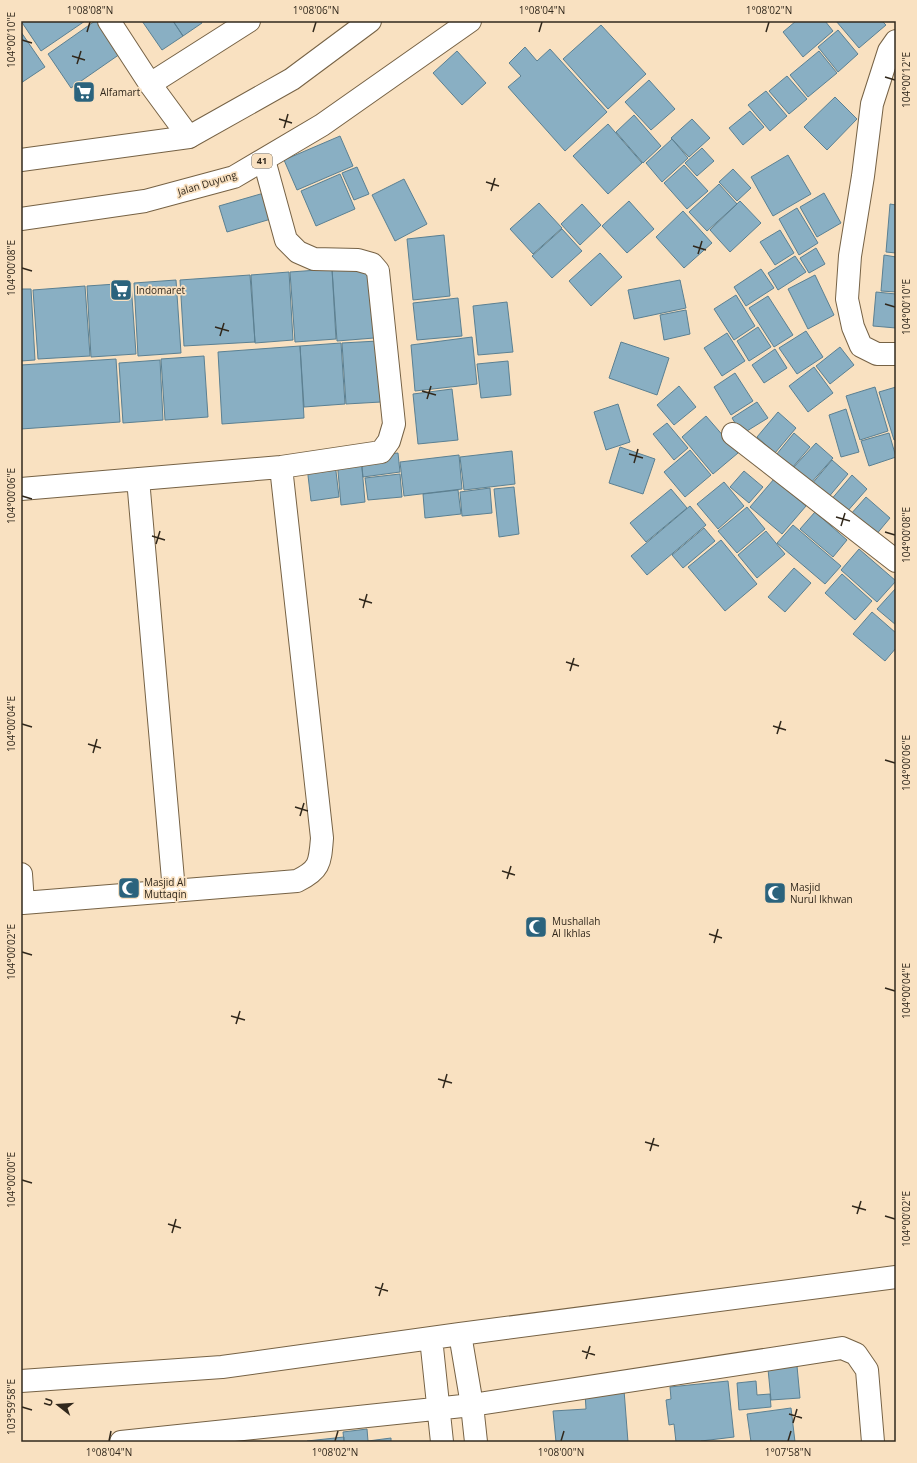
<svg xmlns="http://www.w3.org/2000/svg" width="917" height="1463" viewBox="0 0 917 1463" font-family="'Open Sans',sans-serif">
	<rect width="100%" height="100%" fill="#f9e1c1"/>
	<!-- building -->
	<path fill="#89afc3" stroke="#5b8092" d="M 21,21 L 85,21 L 41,51 Z
		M 95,21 L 97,21 L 120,54 L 71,88 L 48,54 Z
		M 142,21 L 173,21 L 183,36 L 162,50 Z
		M 173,21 L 201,21 L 202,23 L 183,36 Z
		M 796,21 L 825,21 L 833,31 L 803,57 L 783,32 Z
		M 836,21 L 882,21 L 886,25 L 859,48 Z
		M 601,25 L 646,74 L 608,109 L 563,59 Z
		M 838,30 L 858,54 L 838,72 L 818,47 Z
		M 21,32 L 45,67 L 21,83 Z
		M 525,47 L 537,61 L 550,49 L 607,112 L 565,151 L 508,87 L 521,76 L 509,63 Z
		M 457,51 L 486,83 L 462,105 L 433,73 Z
		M 819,51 L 837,73 L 808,97 L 790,75 Z
		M 787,76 L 807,99 L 789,114 L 769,91 Z
		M 649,80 L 675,109 L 651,130 L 625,102 Z
		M 766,91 L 787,116 L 770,131 L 748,105 Z
		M 835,97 L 857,119 L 827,150 L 804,127 Z
		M 750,111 L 764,127 L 743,145 L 729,128 Z
		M 634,115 L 661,146 L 643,163 L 616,132 Z
		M 692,119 L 710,138 L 689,157 L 671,138 Z
		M 608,124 L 642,163 L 608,194 L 573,156 Z
		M 340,136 L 353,166 L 297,190 L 284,160 Z
		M 672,139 L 688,158 L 662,182 L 646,163 Z
		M 702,148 L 714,161 L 697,176 L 685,163 Z
		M 788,155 L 811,194 L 773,216 L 751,177 Z
		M 684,165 L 708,191 L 687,209 L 664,183 Z
		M 357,167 L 369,194 L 354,200 L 342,173 Z
		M 733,169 L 751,188 L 737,201 L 719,182 Z
		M 340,174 L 355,209 L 316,226 L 301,191 Z
		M 404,179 L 427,224 L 395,241 L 372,195 Z
		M 719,184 L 737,204 L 707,231 L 689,212 Z
		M 264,193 L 271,219 L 227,232 L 219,206 Z
		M 824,193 L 841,223 L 817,237 L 800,207 Z
		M 629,201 L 654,229 L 627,253 L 602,226 Z
		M 740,201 L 761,223 L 730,252 L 710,230 Z
		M 539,203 L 562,228 L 533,254 L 510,229 Z
		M 582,204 L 601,225 L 580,245 L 561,224 Z
		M 890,204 L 896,205 L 896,253 L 886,252 Z
		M 797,208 L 818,243 L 799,255 L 779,219 Z
		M 683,211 L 712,243 L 684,268 L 656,237 Z
		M 562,229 L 582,251 L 552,278 L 532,256 Z
		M 780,230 L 794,253 L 775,265 L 760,242 Z
		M 444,235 L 450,296 L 413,300 L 407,239 Z
		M 816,248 L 825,264 L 809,273 L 800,258 Z
		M 600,253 L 622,277 L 591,306 L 569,281 Z
		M 884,255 L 896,257 L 896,292 L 881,291 Z
		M 795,256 L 806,272 L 778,290 L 768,273 Z
		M 369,267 L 374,338 L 337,341 L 332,269 Z
		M 332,269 L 336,339 L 295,342 L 290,272 Z
		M 761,269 L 774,288 L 746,306 L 734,287 Z
		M 289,272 L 293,340 L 255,343 L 251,275 Z
		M 250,275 L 255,342 L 184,346 L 180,280 Z
		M 815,275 L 834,315 L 808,329 L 788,289 Z
		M 176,280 L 181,353 L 138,356 L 134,283 Z
		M 680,280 L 686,308 L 634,319 L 628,290 Z
		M 131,283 L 136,354 L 91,357 L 87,286 Z
		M 85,286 L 90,356 L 38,359 L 33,290 Z
		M 21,289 L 31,289 L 35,360 L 21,361 Z
		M 876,292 L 896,294 L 896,328 L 873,326 Z
		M 736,295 L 755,326 L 734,340 L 714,309 Z
		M 768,296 L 793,335 L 774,347 L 749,308 Z
		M 458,298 L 462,336 L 417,340 L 413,303 Z
		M 507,302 L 513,352 L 478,355 L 473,306 Z
		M 686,310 L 690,334 L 664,340 L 660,315 Z
		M 758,327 L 771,347 L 749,361 L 737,341 Z
		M 806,331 L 823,357 L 797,374 L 779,348 Z
		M 727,333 L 745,361 L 722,376 L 704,348 Z
		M 472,337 L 477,384 L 415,391 L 411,345 Z
		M 378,341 L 381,402 L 346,404 L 342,343 Z
		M 621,342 L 669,358 L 657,395 L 609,378 Z
		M 341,343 L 345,404 L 304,407 L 300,346 Z
		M 300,346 L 304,418 L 222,424 L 218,352 Z
		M 840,347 L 854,365 L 830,384 L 816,366 Z
		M 775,349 L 787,368 L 764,383 L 752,365 Z
		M 204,356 L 208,417 L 165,420 L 161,359 Z
		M 116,359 L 120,422 L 21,429 L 21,365 Z
		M 160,360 L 163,420 L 123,423 L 119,363 Z
		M 508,361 L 511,395 L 481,398 L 477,364 Z
		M 814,367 L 833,393 L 808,412 L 789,386 Z
		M 735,373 L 753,401 L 731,415 L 714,387 Z
		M 679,386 L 696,407 L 674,425 L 657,405 Z
		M 875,387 L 888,431 L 860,440 L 846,396 Z
		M 896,387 L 896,439 L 894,440 L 879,392 Z
		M 452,389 L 458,440 L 418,444 L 413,394 Z
		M 757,402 L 768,418 L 742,434 L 732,418 Z
		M 618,404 L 630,442 L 606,450 L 594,412 Z
		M 846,409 L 859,452 L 841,457 L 829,415 Z
		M 778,412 L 796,428 L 775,453 L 757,437 Z
		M 706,416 L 738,453 L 713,474 L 682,437 Z
		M 667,423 L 688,448 L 674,460 L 653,434 Z
		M 794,433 L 810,447 L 792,468 L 776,455 Z
		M 889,433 L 896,457 L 869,466 L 861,441 Z
		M 816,443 L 833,458 L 810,484 L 792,469 Z
		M 620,447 L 655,459 L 643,494 L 609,483 Z
		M 690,450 L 711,475 L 685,497 L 664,472 Z
		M 512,451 L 515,484 L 464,490 L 460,457 Z
		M 398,453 L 400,472 L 363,477 L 361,457 Z
		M 459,455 L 462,489 L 404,496 L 400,462 Z
		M 361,457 L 365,502 L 341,505 L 337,460 Z
		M 832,460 L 848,474 L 827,499 L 811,485 Z
		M 335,463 L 339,497 L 311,501 L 307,467 Z
		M 744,471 L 763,487 L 749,503 L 730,487 Z
		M 400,474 L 402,497 L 368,500 L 365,478 Z
		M 852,475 L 867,489 L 845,514 L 830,501 Z
		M 774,479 L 806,506 L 782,534 L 750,507 Z
		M 724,482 L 744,506 L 718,529 L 697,504 Z
		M 514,487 L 519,534 L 499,537 L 494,489 Z
		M 490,488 L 492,513 L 462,516 L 460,492 Z
		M 671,489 L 687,508 L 646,542 L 630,523 Z
		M 458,490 L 461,514 L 425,518 L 423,494 Z
		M 866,497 L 890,518 L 875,536 L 850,515 Z
		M 690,506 L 706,525 L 647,575 L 631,556 Z
		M 747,507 L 765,529 L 737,553 L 718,531 Z
		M 815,512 L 847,540 L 833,557 L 800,529 Z
		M 793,525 L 841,566 L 825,584 L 777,543 Z
		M 704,528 L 715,541 L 683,568 L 672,555 Z
		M 766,531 L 785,554 L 757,578 L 738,555 Z
		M 721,540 L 757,584 L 725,611 L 688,567 Z
		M 859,549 L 896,581 L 877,602 L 841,570 Z
		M 794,568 L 811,583 L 785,612 L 768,597 Z
		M 842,574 L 872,601 L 855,620 L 825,593 Z
		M 896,588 L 896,625 L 877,609 Z
		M 872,612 L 896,633 L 896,648 L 885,661 L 853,634 Z
		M 797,1366 L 800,1398 L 771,1400 L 768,1369 Z
		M 728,1381 L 734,1437 L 701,1441 L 701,1442 L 676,1442 L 674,1424 L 669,1425 L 666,1400 L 671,1399 L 670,1387 Z
		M 756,1381 L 757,1395 L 770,1394 L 771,1407 L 739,1410 L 737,1383 Z
		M 624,1390 L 628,1442 L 556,1442 L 553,1411 L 586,1409 L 585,1393 Z
		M 791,1408 L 795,1442 L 751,1442 L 747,1414 Z
		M 367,1429 L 368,1441 L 391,1438 L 391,1442 L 344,1442 L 343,1432 Z
		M 344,1437 L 344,1442 L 307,1442 L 307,1441 Z"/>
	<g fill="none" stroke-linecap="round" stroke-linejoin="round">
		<!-- minor casing -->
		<g stroke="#766245" stroke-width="24">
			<path id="minor" d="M 109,21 L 150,84 L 189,137
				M 896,41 L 889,51 L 872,104 L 863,176 L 850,256 L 847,299 L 853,327 L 861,346 L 877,354 L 896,354
				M 150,84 L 249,21
				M 733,434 L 896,561
				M 138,479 L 174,891
				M 21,489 L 281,467 L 381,452 L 389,441 L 394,424 L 378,271 L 372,264 L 358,260 L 314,259 L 298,252 L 286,240 L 264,160
				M 21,874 L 23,903 L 21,903
				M 23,903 L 297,881 C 320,870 320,863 322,838 L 281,467
				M 460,1334 L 472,1405 L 476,1442
				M 431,1338 L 442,1442
				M 21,1381 L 222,1367 L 460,1334 L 896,1277
				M 121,1442 L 472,1405 L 842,1348 L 856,1354 L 867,1370 L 873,1442"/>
		</g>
		<!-- highway casing -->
		<g stroke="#766245" stroke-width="24">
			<path id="highway" d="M 21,160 L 189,137 L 292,79 L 370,21
				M 21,219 L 145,201 L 234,177 L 322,125 L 470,21"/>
		</g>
		<!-- minor -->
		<use href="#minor" stroke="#fff" stroke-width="22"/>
		<!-- highway -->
		<use href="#highway" stroke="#fff" stroke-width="22"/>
	</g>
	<!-- ticks -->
	<path fill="none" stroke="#31281c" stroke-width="1.5" d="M 87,32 L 90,22M 313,32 L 316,22M 539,32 L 542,22M 766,32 L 769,22M 22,40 L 32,43M 72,56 L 85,60M 77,64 L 81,51M 885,77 L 895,80M 279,119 L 292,123M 284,128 L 288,114M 486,182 L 499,186M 491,191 L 495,178M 693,246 L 706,250M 698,254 L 702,241M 22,268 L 32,271M 885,304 L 895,307M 215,327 L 229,331M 220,336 L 224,323M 422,391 L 436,395M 427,399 L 431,386M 629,454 L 643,458M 634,463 L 638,449M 22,496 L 32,499M 836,517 L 850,521M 841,526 L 845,513M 885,532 L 895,535M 152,536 L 165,540M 156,544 L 160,531M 359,599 L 372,603M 363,608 L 367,594M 566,662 L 579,666M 570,671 L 574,658M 22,724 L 32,727M 773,726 L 786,730M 777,734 L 781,721M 88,744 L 101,748M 93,753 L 97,739M 885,760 L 895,763M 295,807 L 308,811M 300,816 L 304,803M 502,871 L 515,875M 507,879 L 511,866M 709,934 L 722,938M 714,943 L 718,929M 22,952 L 32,955M 885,988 L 895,991M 231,1016 L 245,1020M 236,1024 L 240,1011M 438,1079 L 452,1083M 443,1088 L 447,1074M 645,1142 L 659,1146M 650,1151 L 654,1138M 22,1180 L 32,1183M 852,1206 L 866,1210M 857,1214 L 861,1201M 885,1216 L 895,1219M 168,1224 L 181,1228M 172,1233 L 176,1219M 375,1287 L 388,1291M 379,1296 L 383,1283M 582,1351 L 595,1355M 586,1359 L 590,1346M 22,1407 L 32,1410M 789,1414 L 802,1418M 793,1423 L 797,1409M 109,1441 L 111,1431M 335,1441 L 338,1431M 561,1441 L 564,1431M 788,1441 L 791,1431"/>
	<!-- icons -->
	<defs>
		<g id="supermarket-square" transform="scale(1.15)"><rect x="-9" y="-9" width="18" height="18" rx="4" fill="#2b637d" stroke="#f9e1c1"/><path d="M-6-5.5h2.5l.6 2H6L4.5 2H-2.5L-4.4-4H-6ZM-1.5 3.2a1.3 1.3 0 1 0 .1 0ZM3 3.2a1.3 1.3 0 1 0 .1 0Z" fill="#fff"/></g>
		<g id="mosque-square" transform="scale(1.15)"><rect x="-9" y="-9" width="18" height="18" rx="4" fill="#2b637d" stroke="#f9e1c1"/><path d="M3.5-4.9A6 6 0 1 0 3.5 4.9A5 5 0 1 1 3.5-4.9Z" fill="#fff"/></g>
	</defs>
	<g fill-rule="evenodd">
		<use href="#supermarket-square" x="84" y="92"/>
		<use href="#supermarket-square" x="121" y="290"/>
		<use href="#mosque-square" x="129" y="888"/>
		<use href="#mosque-square" x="775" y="893"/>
		<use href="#mosque-square" x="536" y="927"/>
	</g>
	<g text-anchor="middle" stroke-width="3.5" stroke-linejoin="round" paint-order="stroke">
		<!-- shield labels -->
		<rect fill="#f9e1c1" stroke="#6d604e" stroke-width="1" x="252" y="154" width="20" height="14" rx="3"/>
		<g font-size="9" font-weight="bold" fill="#31281c">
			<text x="262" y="164">41</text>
		</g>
		<!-- poi labels -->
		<g font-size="10" fill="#31281c" stroke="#f9e1c1" text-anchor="start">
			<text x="100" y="96">Alfamart</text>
			<text x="136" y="294">Indomaret</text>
			<text x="144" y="886">Masjid Al<tspan x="144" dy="12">Muttaqin</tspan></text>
			<text x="790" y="891">Masjid<tspan x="790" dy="12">Nurul Ikhwan</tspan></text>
			<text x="552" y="925">Mushallah<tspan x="552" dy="12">Al Ikhlas</tspan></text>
		</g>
		<!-- street labels -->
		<g font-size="10" fill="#31281c" stroke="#f9e1c1">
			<text transform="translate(207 183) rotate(-17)" y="4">Jalan Duyung</text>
		</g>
	</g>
	<!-- border -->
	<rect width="917" height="1463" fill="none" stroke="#f9e1c1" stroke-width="44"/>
	<!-- north arrow -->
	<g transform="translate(58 1405) rotate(287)" stroke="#f9e1c1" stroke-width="3" paint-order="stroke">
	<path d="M0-3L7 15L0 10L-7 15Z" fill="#31281c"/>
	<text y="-6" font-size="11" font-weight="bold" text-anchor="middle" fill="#31281c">U</text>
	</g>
	<rect x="22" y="22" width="873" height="1419" fill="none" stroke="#31281c" stroke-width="1.5"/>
	<g font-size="10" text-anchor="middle" fill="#31281c">
		<text x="90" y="14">1°08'08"N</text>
		<text x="316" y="14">1°08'06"N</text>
		<text x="542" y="14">1°08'04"N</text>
		<text x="769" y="14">1°08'02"N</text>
		<text transform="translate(11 40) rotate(-90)" y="4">104°00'10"E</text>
		<text transform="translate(906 80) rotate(-90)" y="4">104°00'12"E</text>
		<text transform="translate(11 268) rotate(-90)" y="4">104°00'08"E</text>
		<text transform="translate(906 307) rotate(-90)" y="4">104°00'10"E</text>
		<text transform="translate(11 496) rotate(-90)" y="4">104°00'06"E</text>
		<text transform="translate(906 535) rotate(-90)" y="4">104°00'08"E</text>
		<text transform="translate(11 724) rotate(-90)" y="4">104°00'04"E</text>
		<text transform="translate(906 763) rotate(-90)" y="4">104°00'06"E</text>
		<text transform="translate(11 952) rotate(-90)" y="4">104°00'02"E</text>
		<text transform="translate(906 991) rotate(-90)" y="4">104°00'04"E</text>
		<text transform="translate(11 1180) rotate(-90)" y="4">104°00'00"E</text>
		<text transform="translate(906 1219) rotate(-90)" y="4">104°00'02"E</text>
		<text transform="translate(11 1407) rotate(-90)" y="4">103°59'58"E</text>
		<text x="109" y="1456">1°08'04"N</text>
		<text x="335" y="1456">1°08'02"N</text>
		<text x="561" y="1456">1°08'00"N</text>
		<text x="788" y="1456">1°07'58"N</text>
	</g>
</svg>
